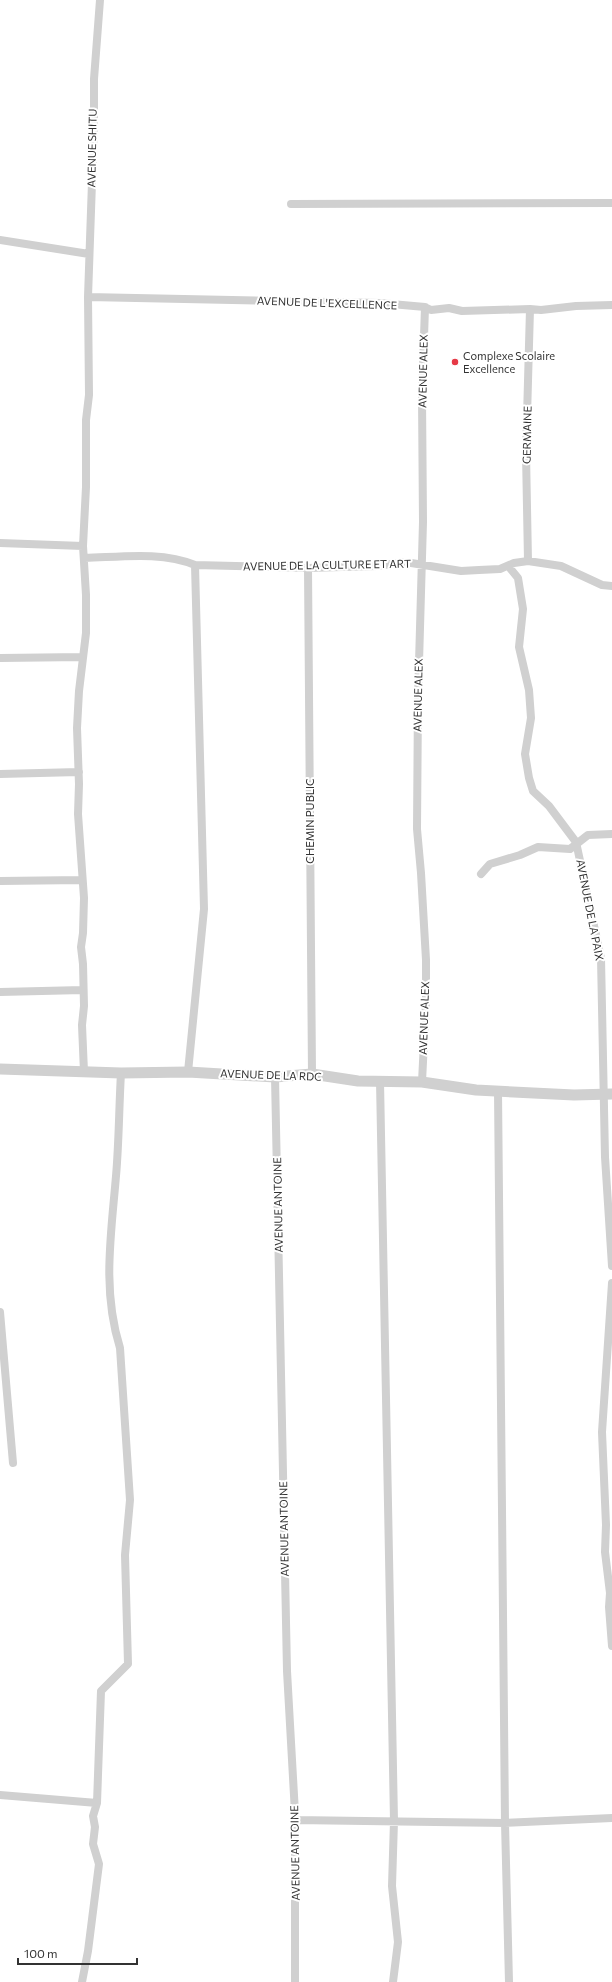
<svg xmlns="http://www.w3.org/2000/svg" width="612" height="1982" viewBox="0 0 612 1982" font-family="Commissioner,sans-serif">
	<rect width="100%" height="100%" fill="#fff"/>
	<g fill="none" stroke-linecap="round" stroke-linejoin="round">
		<!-- minor -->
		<path stroke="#d0d0d0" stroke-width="8" d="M 291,204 L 612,203
			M 0,240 L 89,254
			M 88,297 L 380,303 L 425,307 L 431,310 L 449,308 L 462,311 L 530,309 L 541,310 L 576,306 L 612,305
			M 0,543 L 83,546
			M 85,558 C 120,557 162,551 195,565 L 308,568 L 377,566 L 405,562 L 461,571 L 479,570 L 500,569 L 514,563 L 528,561 L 561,566 L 602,585 L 612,586
			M 528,561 L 526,453 L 530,309
			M 509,567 L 518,578 L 523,609 L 519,647 L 529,690 L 531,718 L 525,754 L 529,778 L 533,791 L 549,806 L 576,842 L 601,958 L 605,1157 L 612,1266
			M 308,568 L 312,1074
			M 0,658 L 83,657
			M 0,774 L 79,772
			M 481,874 L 490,864 L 520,855 L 538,847 L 570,849 L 588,835 L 612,834
			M 0,881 L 82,880
			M 0,992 L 83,990
			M 84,1072 L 82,1025 L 84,1006 L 83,964 L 81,947 L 83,933 L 84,898 L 78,814 L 79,784 L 77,728 L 79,691 L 86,633 L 86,595 L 83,546 L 86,487 L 86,420 L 89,395 L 88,297 L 94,125 L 94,79 L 100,0
			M 188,1072 L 204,909 L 195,565
			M 275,1077 L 287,1671 L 295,1813 L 295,1982
			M 380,1081 L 394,1821 L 392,1886 L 398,1942 L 393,1982
			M 422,1082 L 426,1001 L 426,960 L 421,873 L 417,829 L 418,698 L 423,522 L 422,397 L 425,307
			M 498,1091 L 505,1823 L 509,1982
			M 612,1283 L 602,1432 L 606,1525 L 605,1552 L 610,1593 L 609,1607 L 612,1646
			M 0,1312 L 13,1463
			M 0,1795 L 97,1803
			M 295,1820 L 505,1823 L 612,1818
			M 82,1982 L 88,1951 L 99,1864 L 93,1844 L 95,1827 L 93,1816 L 97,1803 L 101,1691 L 128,1664 L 125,1555 L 130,1500 L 120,1348 C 102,1290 111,1236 116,1176 C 119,1142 119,1107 121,1073"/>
		<!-- tertiary -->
		<path stroke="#d0d0d0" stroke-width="11" d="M 0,1069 L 121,1073 L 188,1072 L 275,1077 L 312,1074 L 358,1081 L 422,1082 L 476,1090 L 574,1095 L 612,1094"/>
	</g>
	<!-- markers -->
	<circle fill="#e63946" stroke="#fff" stroke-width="1.5" cx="455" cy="362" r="4"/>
	<g text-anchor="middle" stroke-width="4" stroke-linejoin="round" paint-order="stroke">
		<!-- street labels -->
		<g font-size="11" fill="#333" stroke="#fff">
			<text transform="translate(92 148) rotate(-89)" y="4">AVENUE SHITU</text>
			<text transform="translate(327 303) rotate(2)" y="4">AVENUE DE L'EXCELLENCE</text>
			<text transform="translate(423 371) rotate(-89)" y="4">AVENUE ALEX</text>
			<text transform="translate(527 435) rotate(-89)" y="4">GERMAINE</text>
			<text transform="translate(327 565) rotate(-1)" y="4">AVENUE DE LA CULTURE ET ART</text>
			<text transform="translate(418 695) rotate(-89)" y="4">AVENUE ALEX</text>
			<text transform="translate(310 821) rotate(-90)" y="4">CHEMIN PUBLIC</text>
			<text transform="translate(590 910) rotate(79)" y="4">AVENUE DE LA PAIX</text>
			<text transform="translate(424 1018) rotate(-88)" y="4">AVENUE ALEX</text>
			<text transform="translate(271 1075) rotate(2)" y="4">AVENUE DE LA RDC</text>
			<text transform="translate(278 1205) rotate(-91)" y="4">AVENUE ANTOINE</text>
			<text transform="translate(284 1529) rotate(-91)" y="4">AVENUE ANTOINE</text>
			<text transform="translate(295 1853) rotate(-91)" y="4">AVENUE ANTOINE</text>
		</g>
		<!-- poi labels -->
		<g font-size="11" fill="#333" stroke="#fff" text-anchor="start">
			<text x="463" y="360">Complexe Scolaire<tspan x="463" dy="13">Excellence</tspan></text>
		</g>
	</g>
	<!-- scale -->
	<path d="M18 1958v6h119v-6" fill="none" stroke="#333333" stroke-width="2"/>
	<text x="24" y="1958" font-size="12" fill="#333333" stroke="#ffffff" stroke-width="3" paint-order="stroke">100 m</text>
</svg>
